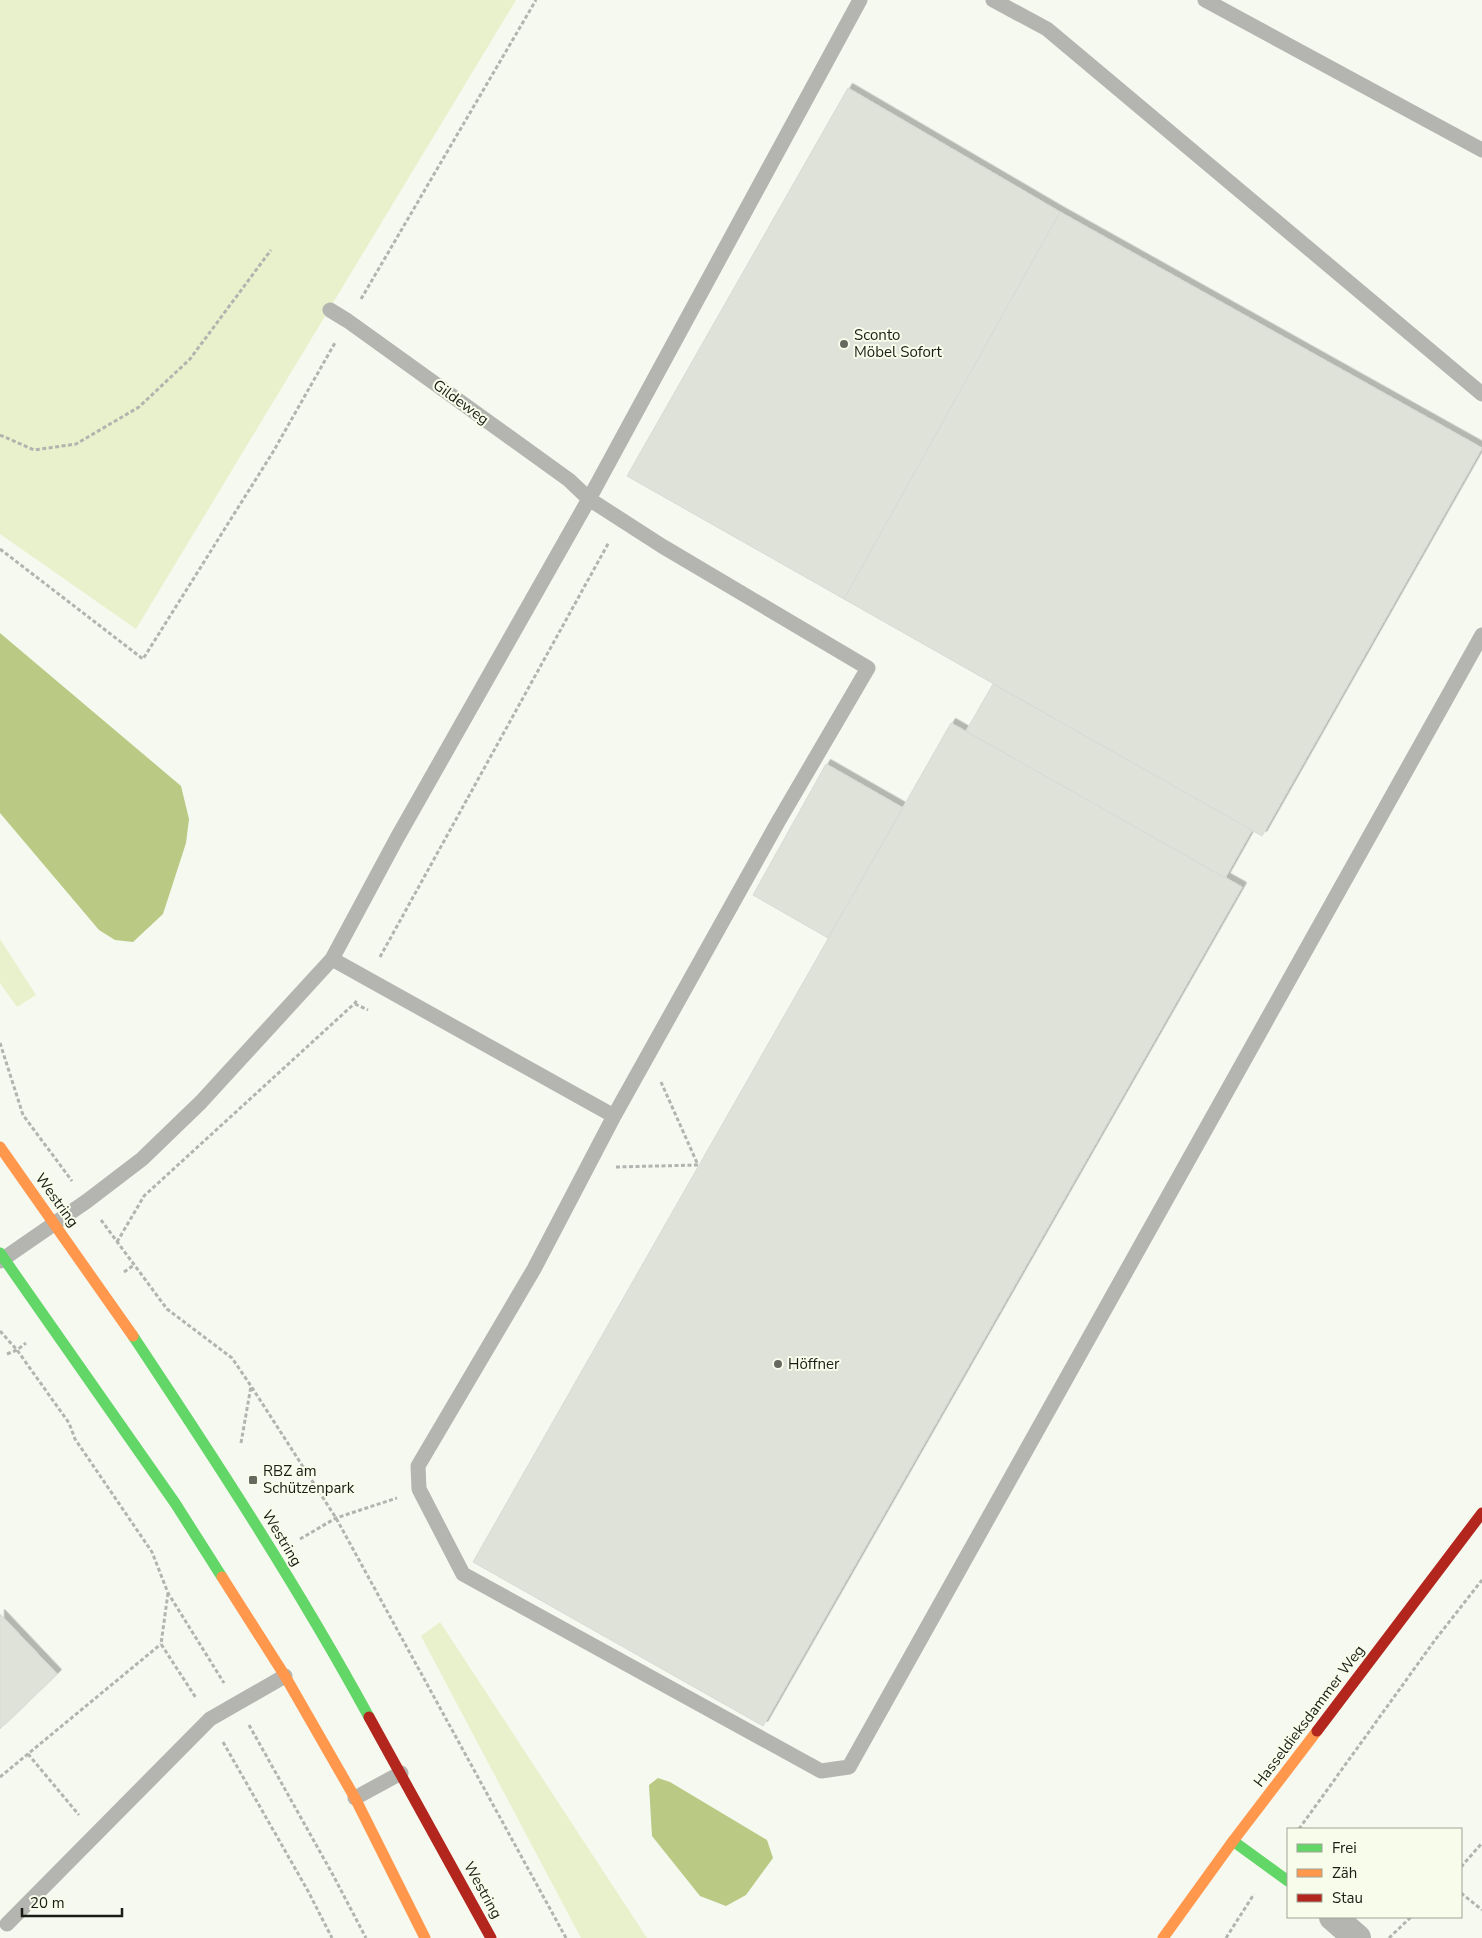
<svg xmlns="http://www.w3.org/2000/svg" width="1482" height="1938" viewBox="0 0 1482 1938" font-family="'Nunito Sans',sans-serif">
	<defs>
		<filter id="shadow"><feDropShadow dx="4.5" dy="-4.5" stdDeviation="0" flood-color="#0004"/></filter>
	</defs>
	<rect width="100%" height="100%" fill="#f6f9ef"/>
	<!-- green -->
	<path fill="#e8f1cc" d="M 0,0 L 516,0 L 136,629 L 0,534 Z
		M 0,939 L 36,995 L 17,1007 L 0,983 Z
		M 440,1622 L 647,1938 L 581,1938 L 421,1636 Z"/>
	<!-- water -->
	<path fill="#bac983" d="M 0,633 L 181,786 L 189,819 L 186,843 L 163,914 L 133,942 L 115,940 L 99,930 L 0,813 Z
		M 658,1778 L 670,1782 L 767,1840 L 773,1858 L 746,1895 L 726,1906 L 700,1896 L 652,1836 L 649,1785 Z"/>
	<!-- building -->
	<path fill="#dfe2d9" stroke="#d9dbd4" filter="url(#shadow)" d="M 848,88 L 1060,212 L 844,599 L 627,476 Z
		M 1060,212 L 1482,448 L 1262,836 L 844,599 Z
		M 993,684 L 1252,830 L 1225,878 L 966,731 Z
		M 951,723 L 1242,887 L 763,1726 L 473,1562 Z
		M 826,764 L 903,808 L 828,938 L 753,895 Z
		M 0,1614 L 57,1674 L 0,1729 Z"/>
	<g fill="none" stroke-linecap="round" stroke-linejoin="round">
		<!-- path -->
		<path stroke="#b3b4af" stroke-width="3" stroke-dasharray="4 2.5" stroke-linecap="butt" d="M 361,299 L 536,0
			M 0,435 L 34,450 L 76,444 L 139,407 L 190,359 L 271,250
			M 0,549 L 143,659 L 273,452 L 336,341
			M 380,957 L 609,542
			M 355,1004 L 368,1010
			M 0,1043 L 23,1115 L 72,1181
			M 616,1167 L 698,1165 L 661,1082
			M 101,1220 L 167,1309 L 232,1358 L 251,1386 L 336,1518 L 566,1938
			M 117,1242 L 144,1196 L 355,1003 L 357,1000
			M 124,1272 L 134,1265
			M 0,1331 L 17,1350 L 69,1423 L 75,1439 L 152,1552 L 168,1593 L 224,1683
			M 7,1354 L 17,1350 L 26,1343
			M 241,1443 L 251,1386
			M 300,1539 L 336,1518 L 397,1498
			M 168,1593 L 161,1644 L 196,1698
			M 249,1725 L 333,1875 L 366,1938
			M 223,1742 L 308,1891 L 332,1938
			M 28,1754 L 79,1815
			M 0,1777 L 161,1644
			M 1299,1829 L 1435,1640 L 1482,1580
			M 1461,1867 L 1482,1843
			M 1461,1893 L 1482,1910
			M 1226,1938 L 1254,1894
			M 1389,1938 L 1411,1917"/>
		<!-- lane -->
		<path stroke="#b4b4b1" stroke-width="15" d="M 993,0 L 1047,29 L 1482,394
			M 1205,0 L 1482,150
			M 330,310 L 348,321 L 569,480 L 589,499 L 662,546 L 868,668 L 778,822 L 614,1116
			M 332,959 L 614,1116 L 534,1269 L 418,1466 L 419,1489 L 463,1574 L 821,1771 L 849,1767 L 1482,635
			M 0,1261 L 87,1201 L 142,1159 L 201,1102 L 332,959 L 397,838 L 589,499 L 860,0
			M 355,1798 L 401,1773
			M 7,1924 L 210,1719 L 285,1676"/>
		<!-- street -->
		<path stroke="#b4b4b1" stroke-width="28" d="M 1333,1917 L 1357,1938"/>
		<!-- fast -->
		<path stroke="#63d668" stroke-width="11" d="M 0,1253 L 175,1503 L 222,1577
			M 133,1336 C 216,1461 297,1585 369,1717
			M 1233,1841 L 1288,1881"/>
		<!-- slow -->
		<path stroke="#ff974d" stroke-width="11" d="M 0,1147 L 133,1336
			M 222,1577 L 285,1676 L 355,1798 L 425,1938
			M 1163,1938 L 1233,1841 L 1317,1731"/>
		<!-- jam -->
		<path stroke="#b3261e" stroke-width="11" d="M 369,1717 L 491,1938
			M 1317,1731 L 1482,1513"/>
	</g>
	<!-- markers -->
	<g fill="#676961" stroke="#f8fdeb" stroke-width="2">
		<circle cx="844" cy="344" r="5"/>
		<circle cx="778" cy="1364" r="5"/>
		<rect x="248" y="1475" width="10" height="10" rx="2.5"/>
	</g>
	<g text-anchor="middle" stroke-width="4" stroke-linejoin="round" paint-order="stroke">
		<!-- poi labels -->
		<g font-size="15" fill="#1a1c15" stroke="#f8fdeb" text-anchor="start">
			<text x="854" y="340">Sconto<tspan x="854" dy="17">Möbel Sofort</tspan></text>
			<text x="788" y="1369">Höffner</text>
			<text x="263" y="1476">RBZ am<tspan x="263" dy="17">Schützenpark</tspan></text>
		</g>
		<!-- street labels -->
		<g font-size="15" fill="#1a1c15" stroke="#f8fdeb">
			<text transform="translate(461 402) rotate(36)" y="5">Gildeweg</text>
			<text transform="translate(57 1200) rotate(54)" y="5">Westring</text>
			<text transform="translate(282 1538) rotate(59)" y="5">Westring</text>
			<text transform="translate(1309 1716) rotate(-53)" y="5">Hasseldieksdammer Weg</text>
			<text transform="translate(483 1890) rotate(61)" y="5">Westring</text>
		</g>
	</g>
	<!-- legend -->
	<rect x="1287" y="1828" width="175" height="90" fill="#f8fdeb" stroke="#9fa395"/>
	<rect x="1297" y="1844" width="25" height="8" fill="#63d668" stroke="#9fa395"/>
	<text x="1332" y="1853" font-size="15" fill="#1a1c15">Frei</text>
	<rect x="1297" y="1869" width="25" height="8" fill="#ff974d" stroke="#9fa395"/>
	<text x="1332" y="1878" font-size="15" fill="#1a1c15">Zäh</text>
	<rect x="1297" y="1894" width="25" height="8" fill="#b3261e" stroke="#9fa395"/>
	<text x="1332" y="1903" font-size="15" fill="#1a1c15">Stau</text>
	<!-- scale -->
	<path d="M22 1908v8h100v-8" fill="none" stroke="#1a1c15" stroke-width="2.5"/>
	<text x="30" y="1908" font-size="15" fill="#1a1c15" stroke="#f8fdeb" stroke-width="4" paint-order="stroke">20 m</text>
</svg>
